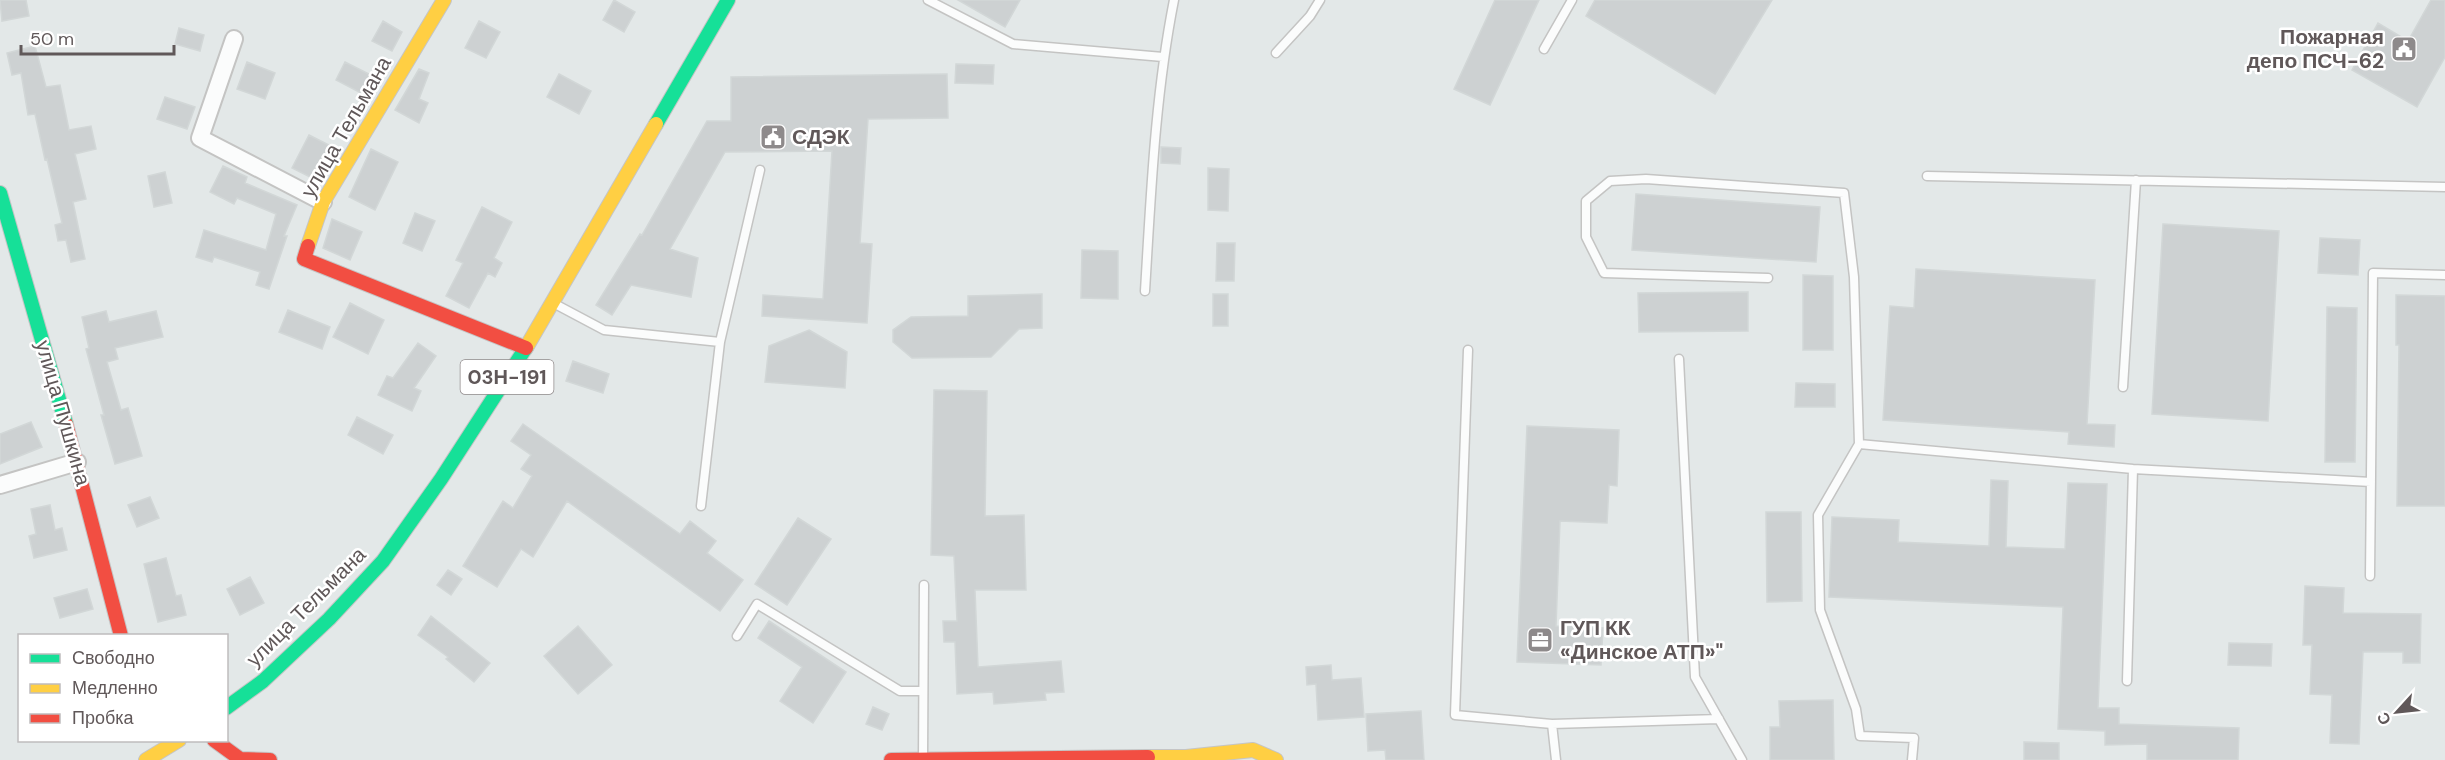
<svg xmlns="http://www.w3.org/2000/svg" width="2445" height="760" viewBox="0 0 2445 760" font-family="'DM Sans',sans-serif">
	<rect width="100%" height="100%" fill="#e3e8e8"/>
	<!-- building -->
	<path fill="#cdd1d2" stroke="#d2d7d7" stroke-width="1.5" d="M 0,0 L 26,0 L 29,16 L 2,21 Z
		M 614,0 L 635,12 L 624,32 L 603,20 Z
		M 958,0 L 1020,0 L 1005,27 Z
		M 1495,0 L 1539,0 L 1490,105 L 1454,89 Z
		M 1595,0 L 1772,0 L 1715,94 L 1586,16 Z
		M 2431,0 L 2445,0 L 2445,57 L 2417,107 L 2352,70 L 2378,23 L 2408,41 Z
		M 383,21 L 402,32 L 392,51 L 372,41 Z
		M 479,21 L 500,32 L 486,58 L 465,48 Z
		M 179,28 L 204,35 L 200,51 L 175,44 Z
		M 35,46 L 46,87 L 60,85 L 69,130 L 91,126 L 96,149 L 75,154 L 86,199 L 73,202 L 85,259 L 71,262 L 66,240 L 58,241 L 55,225 L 62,223 L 47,159 L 45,160 L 35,114 L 28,115 L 21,73 L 12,75 L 7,53 Z
		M 247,62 L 275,73 L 265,99 L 237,89 Z
		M 345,62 L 371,75 L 361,93 L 336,80 Z
		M 956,64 L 994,65 L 993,84 L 955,83 Z
		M 419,69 L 429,73 L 419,99 L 428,103 L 419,123 L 395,110 Z
		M 559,74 L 591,91 L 579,114 L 547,97 Z
		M 947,74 L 948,118 L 868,119 L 860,243 L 872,244 L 867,323 L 762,316 L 763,295 L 823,299 L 832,151 L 725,152 L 670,249 L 698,258 L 691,297 L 631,285 L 612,315 L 596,305 L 640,234 L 642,235 L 707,121 L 731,121 L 731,77 Z
		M 165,97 L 195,107 L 187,129 L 157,119 Z
		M 309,135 L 331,146 L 314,179 L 292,168 Z
		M 1161,147 L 1181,148 L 1180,164 L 1161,163 Z
		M 371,149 L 398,162 L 375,210 L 349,197 Z
		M 223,166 L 247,177 L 245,183 L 297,205 L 284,236 L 287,236 L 269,289 L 256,285 L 260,272 L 214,257 L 212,262 L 196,257 L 204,230 L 266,250 L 276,214 L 237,198 L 234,204 L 210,192 Z
		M 1208,168 L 1229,169 L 1228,211 L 1208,210 Z
		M 165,172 L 172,203 L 154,207 L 148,176 Z
		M 1636,194 L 1820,207 L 1816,262 L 1632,250 Z
		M 482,207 L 512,222 L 494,258 L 502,263 L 495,277 L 488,273 L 469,308 L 446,296 L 463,263 L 456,260 Z
		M 415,213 L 435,221 L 422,251 L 403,243 Z
		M 332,219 L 362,232 L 350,260 L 323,248 Z
		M 2163,224 L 2279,231 L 2268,421 L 2152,414 Z
		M 2320,238 L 2360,240 L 2358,275 L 2318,273 Z
		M 1217,243 L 1235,243 L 1234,281 L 1216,281 Z
		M 1082,250 L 1118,251 L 1118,299 L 1081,298 Z
		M 1916,269 L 2095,280 L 2087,424 L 2115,425 L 2114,447 L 2068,444 L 2069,432 L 1883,420 L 1890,306 L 1914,308 Z
		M 1803,275 L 1833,276 L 1833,350 L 1803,350 Z
		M 1748,292 L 1748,331 L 1639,332 L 1638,293 Z
		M 1042,294 L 1042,328 L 1019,329 L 991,357 L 912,358 L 893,342 L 893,330 L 911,317 L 968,316 L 968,296 Z
		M 1213,294 L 1228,294 L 1228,326 L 1213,326 Z
		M 2396,295 L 2445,296 L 2445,506 L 2397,506 L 2399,345 L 2396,345 Z
		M 350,303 L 384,320 L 368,354 L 333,337 Z
		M 2327,307 L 2357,308 L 2355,462 L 2325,462 Z
		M 288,310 L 330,327 L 322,349 L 279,332 Z
		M 106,311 L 109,322 L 156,311 L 163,337 L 115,348 L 118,359 L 107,362 L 121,410 L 128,408 L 142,456 L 115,464 L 101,415 L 104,415 L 86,349 L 89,348 L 82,317 Z
		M 809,330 L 847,352 L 845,388 L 765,382 L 769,346 Z
		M 418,343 L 436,356 L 414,388 L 421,391 L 412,411 L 378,395 L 387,376 L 393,378 Z
		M 573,361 L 609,374 L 603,393 L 566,381 Z
		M 1796,383 L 1835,384 L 1835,407 L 1795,407 Z
		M 934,390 L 987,391 L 985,516 L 1024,515 L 1026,590 L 975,590 L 978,667 L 1061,661 L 1064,692 L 1045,693 L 1046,700 L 994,704 L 993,692 L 957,694 L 955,642 L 944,642 L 943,621 L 957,621 L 954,556 L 931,555 Z
		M 357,417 L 393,435 L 383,454 L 348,435 Z
		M 31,422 L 42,447 L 0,464 L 0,434 Z
		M 523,424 L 680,534 L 690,521 L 716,541 L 707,553 L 743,580 L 720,611 L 567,501 L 533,557 L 521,549 L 497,587 L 463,566 L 503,501 L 513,508 L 532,476 L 521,469 L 531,455 L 511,441 Z
		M 1527,426 L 1619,430 L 1617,486 L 1609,485 L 1607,523 L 1560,521 L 1556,626 L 1603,628 L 1601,665 L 1517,662 Z
		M 1991,480 L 2008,481 L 2006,547 L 2065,549 L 2068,483 L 2107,484 L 2098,708 L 2119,708 L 2119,724 L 2239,728 L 2238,760 L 2147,760 L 2147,744 L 2105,745 L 2105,731 L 2058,729 L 2063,607 L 1829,597 L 1832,517 L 1899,520 L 1898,542 L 1989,546 Z
		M 150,497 L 159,518 L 137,527 L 128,505 Z
		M 50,505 L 55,530 L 62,528 L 67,550 L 34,558 L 29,536 L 36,534 L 31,509 Z
		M 1766,512 L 1801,512 L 1802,601 L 1767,602 Z
		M 798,518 L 831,539 L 787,605 L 755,584 Z
		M 166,558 L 176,596 L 181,595 L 186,615 L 158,622 L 144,564 Z
		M 448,570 L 462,579 L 451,595 L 437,585 Z
		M 250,577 L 264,603 L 240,615 L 227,589 Z
		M 2305,586 L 2344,588 L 2343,613 L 2421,614 L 2420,663 L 2403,663 L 2403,652 L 2363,652 L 2359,744 L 2330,743 L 2332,695 L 2310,694 L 2312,645 L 2303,645 Z
		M 87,589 L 93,609 L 60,618 L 54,598 Z
		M 431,616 L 490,663 L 474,682 L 446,659 L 448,657 L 418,635 Z
		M 769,621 L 846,672 L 813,723 L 780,701 L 802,667 L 758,638 Z
		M 578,626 L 612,665 L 578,694 L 544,656 Z
		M 2229,643 L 2272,644 L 2271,666 L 2228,665 Z
		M 1331,665 L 1332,680 L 1361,678 L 1364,717 L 1318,720 L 1316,684 L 1307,685 L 1306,667 Z
		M 1833,700 L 1834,760 L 1770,760 L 1770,727 L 1780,727 L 1779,701 Z
		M 873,707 L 889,714 L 882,730 L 866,724 Z
		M 1421,711 L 1424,760 L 1386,760 L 1385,750 L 1368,751 L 1366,714 Z
		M 2024,742 L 2059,743 L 2059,760 L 2024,760 Z"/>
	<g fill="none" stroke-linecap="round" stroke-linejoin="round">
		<!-- lane casing -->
		<g stroke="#c4c4c3" stroke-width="11">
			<path id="lane" d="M 928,0 L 1013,44 L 1163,57
				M 1544,49 L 1572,0
				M 1276,53 L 1310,16 L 1320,0
				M 1927,176 L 2445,187
				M 1768,278 L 1604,273 L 1586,237 L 1586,201 L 1610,181 L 1646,179 L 1844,193 L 1854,277 L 1859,444 L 1818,515 L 1820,610 L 1856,709 L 1860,736 L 1914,738 L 1912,760
				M 1145,291 C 1151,193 1155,96 1174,0
				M 555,304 L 604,330 L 720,342
				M 1468,350 L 1455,715 L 1552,724 L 1719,719
				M 1679,359 L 1695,677 L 1742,760
				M 2123,387 L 2136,180
				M 1859,444 L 2133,469 L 2371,482
				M 701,506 L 720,342 L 760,170
				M 2370,576 L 2373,273 L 2445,275
				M 737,636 L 757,604 L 900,691 L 923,691
				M 2127,681 L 2133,469
				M 1552,724 L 1556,760
				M 923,759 L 924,585"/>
		</g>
		<!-- street casing -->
		<g stroke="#c4c4c3" stroke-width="20">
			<path id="street" d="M 234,39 L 200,138 L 323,202
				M 0,485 L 77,462"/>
		</g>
		<!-- fast casing -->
		<g stroke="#c5c5c5" stroke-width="16">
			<path id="fast" d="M 656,124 L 728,0
				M 0,193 L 66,424
				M 226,708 L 263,681 L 329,619 L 383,561 L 441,479 L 527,346"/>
		</g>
		<!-- slow casing -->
		<g stroke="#c5c5c5" stroke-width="16">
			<path id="slow" d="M 308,246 L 323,202 L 444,0
				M 527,346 L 656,124
				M 1148,757 L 1186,757 L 1253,750 L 1276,760
				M 146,760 L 179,740"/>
		</g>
		<!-- jam casing -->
		<g stroke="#c5c5c5" stroke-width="16">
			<path id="jam" d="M 308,246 L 304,259 L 526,348
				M 66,424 L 121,636
				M 214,740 L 240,759 L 270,760
				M 891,760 L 1148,757"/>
		</g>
		<!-- lane -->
		<use href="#lane" stroke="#fbfcfc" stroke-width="8"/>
		<!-- street -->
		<use href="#street" stroke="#fbfcfc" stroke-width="16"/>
		<!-- fast -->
		<use href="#fast" stroke="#16e098" stroke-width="14"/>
		<!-- slow -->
		<use href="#slow" stroke="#ffcf43" stroke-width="14"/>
		<!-- jam -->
		<use href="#jam" stroke="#f24e42" stroke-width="14"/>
	</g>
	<!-- icons -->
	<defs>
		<g id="civic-square" transform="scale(1.35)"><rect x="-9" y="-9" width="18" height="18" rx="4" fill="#8e8a8b" stroke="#fff"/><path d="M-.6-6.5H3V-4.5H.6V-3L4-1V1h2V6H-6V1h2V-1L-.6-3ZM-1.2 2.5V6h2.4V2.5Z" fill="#fff"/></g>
		<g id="office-square" transform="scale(1.35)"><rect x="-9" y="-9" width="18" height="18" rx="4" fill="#8e8a8b" stroke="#fff"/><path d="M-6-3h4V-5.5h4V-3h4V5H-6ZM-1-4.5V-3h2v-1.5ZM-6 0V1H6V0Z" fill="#fff"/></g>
	</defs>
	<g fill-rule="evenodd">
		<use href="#civic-square" x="2404" y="49"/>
		<use href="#civic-square" x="773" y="137"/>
		<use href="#office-square" x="1540" y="640"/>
	</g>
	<g text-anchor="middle" stroke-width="5" stroke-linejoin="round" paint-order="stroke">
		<!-- shield labels -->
		<rect fill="#fff" stroke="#908a8b" stroke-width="1.5" x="460.5" y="360" width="93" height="34" rx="4.5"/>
		<g font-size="20" font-weight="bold" fill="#605859">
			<text x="507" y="384">03Н-191</text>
		</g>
		<!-- poi labels -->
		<g font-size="21" font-weight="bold" fill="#605859" stroke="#fff" text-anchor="start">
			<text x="2384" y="44" text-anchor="end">Пожарная<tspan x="2384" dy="24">депо ПСЧ-62</tspan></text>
			<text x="792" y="144">СДЭК</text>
			<text x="1560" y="635">ГУП КК<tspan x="1560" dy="24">«Динское АТП»"</tspan></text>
		</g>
		<!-- street labels -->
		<g font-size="21" fill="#605859" stroke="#fff">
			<text transform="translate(346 127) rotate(-60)" y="7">улица Тельмана</text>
			<text transform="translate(63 413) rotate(74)" y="7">улица Пушкина</text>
			<text transform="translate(306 607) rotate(-45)" y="7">улица Тельмана</text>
		</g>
	</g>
	<!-- legend -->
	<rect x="18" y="634" width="210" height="108" fill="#ffffff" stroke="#bfbcbd" stroke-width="1.5"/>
	<rect x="30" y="654" width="30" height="9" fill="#16e098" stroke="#bfbcbd" stroke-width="1.5"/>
	<text x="72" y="664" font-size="18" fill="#605859">Свободно</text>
	<rect x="30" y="684" width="30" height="9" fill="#ffcf43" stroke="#bfbcbd" stroke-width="1.5"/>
	<text x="72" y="694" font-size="18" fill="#605859">Медленно</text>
	<rect x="30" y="714" width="30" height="9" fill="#f24e42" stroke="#bfbcbd" stroke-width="1.5"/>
	<text x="72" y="724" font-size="18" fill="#605859">Пробка</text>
	<!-- north arrow -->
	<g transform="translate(2397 712) rotate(243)" stroke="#ffffff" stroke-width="4.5" paint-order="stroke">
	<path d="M0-4.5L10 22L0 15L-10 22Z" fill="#605859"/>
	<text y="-9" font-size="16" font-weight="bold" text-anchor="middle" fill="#605859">С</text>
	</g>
	<!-- scale -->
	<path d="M21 45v9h153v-9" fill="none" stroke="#605859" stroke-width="3"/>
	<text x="30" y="45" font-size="18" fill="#605859" stroke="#ffffff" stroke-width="4.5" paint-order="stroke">50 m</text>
</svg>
